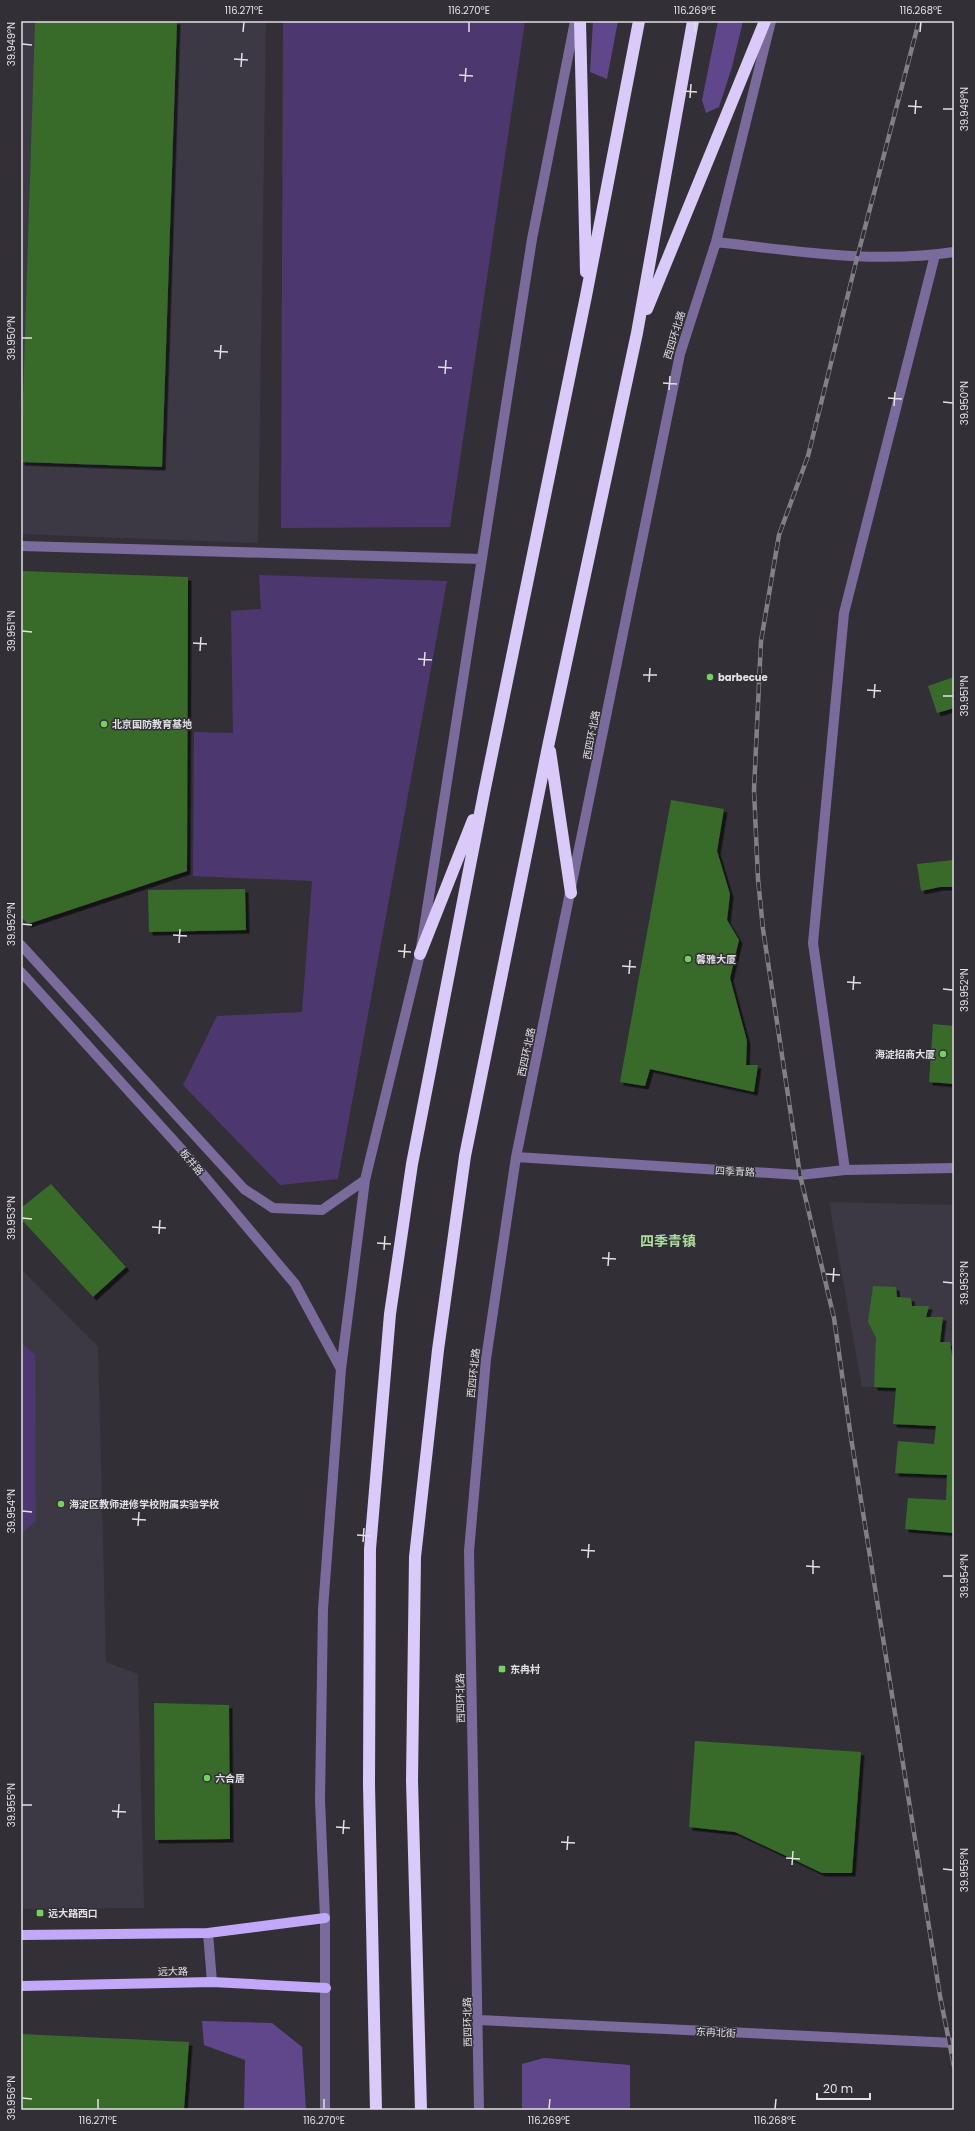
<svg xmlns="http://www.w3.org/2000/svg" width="975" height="2131" viewBox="0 0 975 2131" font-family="Poppins,'Noto Sans SC',sans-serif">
	<defs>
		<filter id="shadow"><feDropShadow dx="3.5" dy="3.5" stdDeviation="0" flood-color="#0009"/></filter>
	</defs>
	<rect width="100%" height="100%" fill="#323036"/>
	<!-- built -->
	<path fill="#3c3945" d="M 21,21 L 266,21 L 258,543 L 21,534 Z
		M 829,1202 L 954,1205 L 954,1386 L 862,1387 Z
		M 21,1269 L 98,1347 L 106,1662 L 138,1674 L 144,1908 L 21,1909 Z"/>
	<!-- green -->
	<path fill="#4c386f" d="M 283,21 L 525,21 L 450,527 L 281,528 Z
		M 259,575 L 447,581 L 338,1179 L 280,1185 L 183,1085 L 217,1016 L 302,1012 L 312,881 L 193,876 L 194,732 L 233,733 L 231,611 L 261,609 Z
		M 21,1343 L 35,1355 L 36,1521 L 21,1534 Z"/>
	<!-- forest -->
	<path fill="#60478b" d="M 593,21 L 618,21 L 607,79 L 590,72 Z
		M 718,21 L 743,21 L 732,67 L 719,107 L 706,113 L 702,100 Z
		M 202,2021 L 272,2023 L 302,2047 L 306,2110 L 244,2110 L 245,2060 L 204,2045 Z
		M 544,2058 L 630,2065 L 630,2110 L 522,2110 L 522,2064 Z"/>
	<!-- building -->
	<path fill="#376a2a" filter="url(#shadow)" d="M 35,21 L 177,21 L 162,467 L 21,462 Z
		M 21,571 L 188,577 L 187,871 L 28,924 L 21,917 Z
		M 954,677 L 954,708 L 937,713 L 928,686 Z
		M 671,800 L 724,809 L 717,851 L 730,894 L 727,920 L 739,940 L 730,978 L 747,1041 L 746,1065 L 758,1065 L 754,1092 L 650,1069 L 645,1086 L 620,1082 Z
		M 954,860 L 954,887 L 940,887 L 921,891 L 917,864 Z
		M 245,889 L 246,930 L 149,932 L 148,890 Z
		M 933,1024 L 954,1026 L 954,1084 L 929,1082 Z
		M 51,1184 L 126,1267 L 93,1297 L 21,1219 L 21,1208 Z
		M 873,1286 L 896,1287 L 897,1297 L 911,1298 L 912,1306 L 929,1306 L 926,1317 L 943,1317 L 940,1342 L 950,1342 L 952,1356 L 954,1356 L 954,1533 L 905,1529 L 908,1498 L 946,1500 L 947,1475 L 895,1473 L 898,1441 L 934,1444 L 936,1426 L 893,1424 L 896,1388 L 874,1387 L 876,1338 L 868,1322 Z
		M 154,1703 L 229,1705 L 230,1839 L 155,1840 Z
		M 695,1741 L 861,1752 L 852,1873 L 822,1873 L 735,1832 L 689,1827 Z
		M 21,2034 L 189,2042 L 184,2110 L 21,2110 Z"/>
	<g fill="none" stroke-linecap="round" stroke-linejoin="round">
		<!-- minor -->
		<path stroke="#7b6b9c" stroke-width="10" d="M 716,242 C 795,251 875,264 954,252
			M 21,546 L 482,559
			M 21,945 L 244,1189 L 273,1208 L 322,1210 L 365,1180
			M 21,972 L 184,1152 L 295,1284 L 341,1369
			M 516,1157 L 800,1175 L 845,1170 L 954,1168
			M 845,1170 L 813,943 L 844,613 L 935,255
			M 208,1933 L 212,1982
			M 479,2020 L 954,2043
			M 325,2110 L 325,1918 L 320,1800 L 323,1609 L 341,1369 L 365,1180 L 420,954 L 532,239 L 575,21
			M 479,2110 L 469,1551 L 486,1359 L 516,1157 L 680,354 L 716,242 L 771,21"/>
		<!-- major -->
		<path stroke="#c2a8f8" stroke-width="10" d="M 21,1935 L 208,1933 L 325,1918
			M 21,1986 L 212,1982 L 326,1988"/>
		<!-- highway -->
		<path stroke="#d9cafa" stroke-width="12" d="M 580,21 L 586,272
			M 647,309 L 765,21
			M 550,751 L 571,893
			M 420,954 L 473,820
			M 376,2110 L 369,1785 L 370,1549 L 390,1314 L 412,1164 L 484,793 L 586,296 L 639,21
			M 421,2110 L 412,1780 L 415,1557 L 438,1350 L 465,1156 L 549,742 L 637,333 L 693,21"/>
		<!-- rail casing -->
		<g stroke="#818085" stroke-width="4.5">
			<path id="rail" d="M 919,21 L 857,258 L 808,456 L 779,535 L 761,641 L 754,790 L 758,879 L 763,929 L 800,1175 L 834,1318 L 850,1431 L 940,1996 L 954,2066"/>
		</g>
		<!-- rail -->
		<use href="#rail" stroke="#323036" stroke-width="3" stroke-dasharray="9" stroke-linecap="butt"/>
	</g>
	<!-- ticks -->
	<path fill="none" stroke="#e1e0e4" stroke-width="1.5" d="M 243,32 L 244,22M 469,32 L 469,22M 695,32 L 695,22M 920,32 L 921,22M 22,44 L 32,45M 234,59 L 248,60M 241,67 L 242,53M 459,75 L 473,76M 465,82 L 466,68M 683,91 L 697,92M 690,98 L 691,84M 908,106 L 922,107M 943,109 L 953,109M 915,114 L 916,100M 22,338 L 32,338M 214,351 L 228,352M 220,359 L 221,345M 438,367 L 452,368M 445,374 L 446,360M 663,383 L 677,384M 669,390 L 670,376M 888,398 L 902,399M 943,402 L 953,403M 894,406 L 895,392M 22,631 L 32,632M 193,643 L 207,644M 200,651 L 201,637M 418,659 L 432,660M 424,666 L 425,652M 643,675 L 657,675M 649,682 L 650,668M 867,690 L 881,691M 943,696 L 953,696M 874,698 L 875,684M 22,924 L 32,925M 173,935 L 187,936M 179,943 L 180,929M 398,951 L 411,952M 404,958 L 405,944M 622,966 L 636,967M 629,974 L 630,960M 847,982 L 861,983M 943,989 L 953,990M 853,990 L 854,976M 22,1218 L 32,1219M 152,1227 L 166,1228M 159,1234 L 160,1220M 377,1243 L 391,1244M 384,1250 L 385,1236M 602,1258 L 616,1259M 608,1266 L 609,1252M 826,1274 L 840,1275M 833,1282 L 834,1268M 943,1282 L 953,1283M 22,1511 L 32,1512M 132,1519 L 146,1520M 138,1526 L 139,1512M 357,1535 L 371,1536M 363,1542 L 364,1528M 581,1550 L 595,1551M 588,1558 L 589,1544M 806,1566 L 820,1567M 813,1574 L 813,1560M 943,1576 L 953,1576M 22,1805 L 32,1805M 112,1811 L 126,1812M 118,1818 L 119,1804M 336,1827 L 350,1828M 343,1834 L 344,1820M 561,1842 L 575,1843M 567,1850 L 568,1836M 786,1858 L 800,1859M 792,1865 L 793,1851M 943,1869 L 953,1870M 22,2098 L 32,2099M 98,2109 L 98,2099M 324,2109 L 324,2099M 549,2109 L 550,2099M 775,2109 L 776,2099"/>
	<!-- markers -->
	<g fill="#74d25c" stroke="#323036" stroke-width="1.5">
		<circle cx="710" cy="677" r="4"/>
		<circle cx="104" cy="724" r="4"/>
		<circle cx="688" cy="959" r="4"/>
		<circle cx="943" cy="1054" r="4"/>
		<circle cx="61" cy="1504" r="4"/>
		<rect x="498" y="1665" width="8" height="8" rx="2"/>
		<circle cx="207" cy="1778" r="4"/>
		<rect x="36" y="1909" width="8" height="8" rx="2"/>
	</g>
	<g text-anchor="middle" stroke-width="3" stroke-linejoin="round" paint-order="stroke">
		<!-- street labels -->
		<g font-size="10" fill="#e1e0e4" stroke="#323036">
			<text transform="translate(674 335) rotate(-73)" y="4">西四环北路</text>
			<text transform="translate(591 735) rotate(-79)" y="4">西四环北路</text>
			<text transform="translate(526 1052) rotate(-78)" y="4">西四环北路</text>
			<text transform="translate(192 1162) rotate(50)" y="4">板井路</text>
			<text transform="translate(735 1171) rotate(3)" y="4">四季青路</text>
			<text transform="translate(473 1373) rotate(-84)" y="4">西四环北路</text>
			<text transform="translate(460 1698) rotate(-91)" y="4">西四环北路</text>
			<text transform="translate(173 1971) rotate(-1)" y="4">远大路</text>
			<text transform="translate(467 2022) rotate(-91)" y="4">西四环北路</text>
			<text transform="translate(716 2032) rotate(3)" y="4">东冉北街</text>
		</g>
		<!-- poi labels -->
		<g font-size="10" font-weight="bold" fill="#e1e0e4" stroke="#323036" text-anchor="start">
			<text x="718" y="681">barbecue</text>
			<text x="112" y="728">北京国防教育基地</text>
			<text x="696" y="963">馨雅大厦</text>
			<text x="935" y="1058" text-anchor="end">海淀招商大厦</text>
			<text x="69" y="1508">海淀区教师进修学校附属实验学校</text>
			<text x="510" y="1673">东冉村</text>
			<text x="215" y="1782">六合居</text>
			<text x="48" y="1917">远大路西口</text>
		</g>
		<!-- district labels -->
		<g font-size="14" font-weight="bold" fill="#aadc9d" stroke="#323036">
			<text x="668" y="1246">四季青镇</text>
		</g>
	</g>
	<!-- border -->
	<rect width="975" height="2131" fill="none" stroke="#323036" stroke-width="44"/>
	<!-- scale -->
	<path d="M817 2093v6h53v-6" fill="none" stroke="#e1e0e4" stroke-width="2"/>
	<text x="823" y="2093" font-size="12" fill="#e1e0e4" stroke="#323036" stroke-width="3" paint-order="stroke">20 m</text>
	<rect x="22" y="22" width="931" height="2087" fill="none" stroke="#e1e0e4" stroke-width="1.5"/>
	<g font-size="10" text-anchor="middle" fill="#e1e0e4">
		<text x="244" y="14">116.271°E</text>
		<text x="469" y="14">116.270°E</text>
		<text x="695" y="14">116.269°E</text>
		<text x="921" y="14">116.268°E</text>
		<text transform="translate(11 44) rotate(-90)" y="4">39.949°N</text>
		<text transform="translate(964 109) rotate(-90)" y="4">39.949°N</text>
		<text transform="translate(11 338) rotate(-90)" y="4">39.950°N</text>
		<text transform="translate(964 403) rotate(-90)" y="4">39.950°N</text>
		<text transform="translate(11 631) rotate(-90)" y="4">39.951°N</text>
		<text transform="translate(964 696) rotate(-90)" y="4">39.951°N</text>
		<text transform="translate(11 924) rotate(-90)" y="4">39.952°N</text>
		<text transform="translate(964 990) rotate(-90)" y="4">39.952°N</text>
		<text transform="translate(11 1218) rotate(-90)" y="4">39.953°N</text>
		<text transform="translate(964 1283) rotate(-90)" y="4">39.953°N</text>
		<text transform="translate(11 1511) rotate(-90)" y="4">39.954°N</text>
		<text transform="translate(964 1576) rotate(-90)" y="4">39.954°N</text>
		<text transform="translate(11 1805) rotate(-90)" y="4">39.955°N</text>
		<text transform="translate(964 1870) rotate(-90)" y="4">39.955°N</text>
		<text transform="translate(11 2098) rotate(-90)" y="4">39.956°N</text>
		<text x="98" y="2124">116.271°E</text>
		<text x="324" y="2124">116.270°E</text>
		<text x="549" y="2124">116.269°E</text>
		<text x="775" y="2124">116.268°E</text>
	</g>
</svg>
